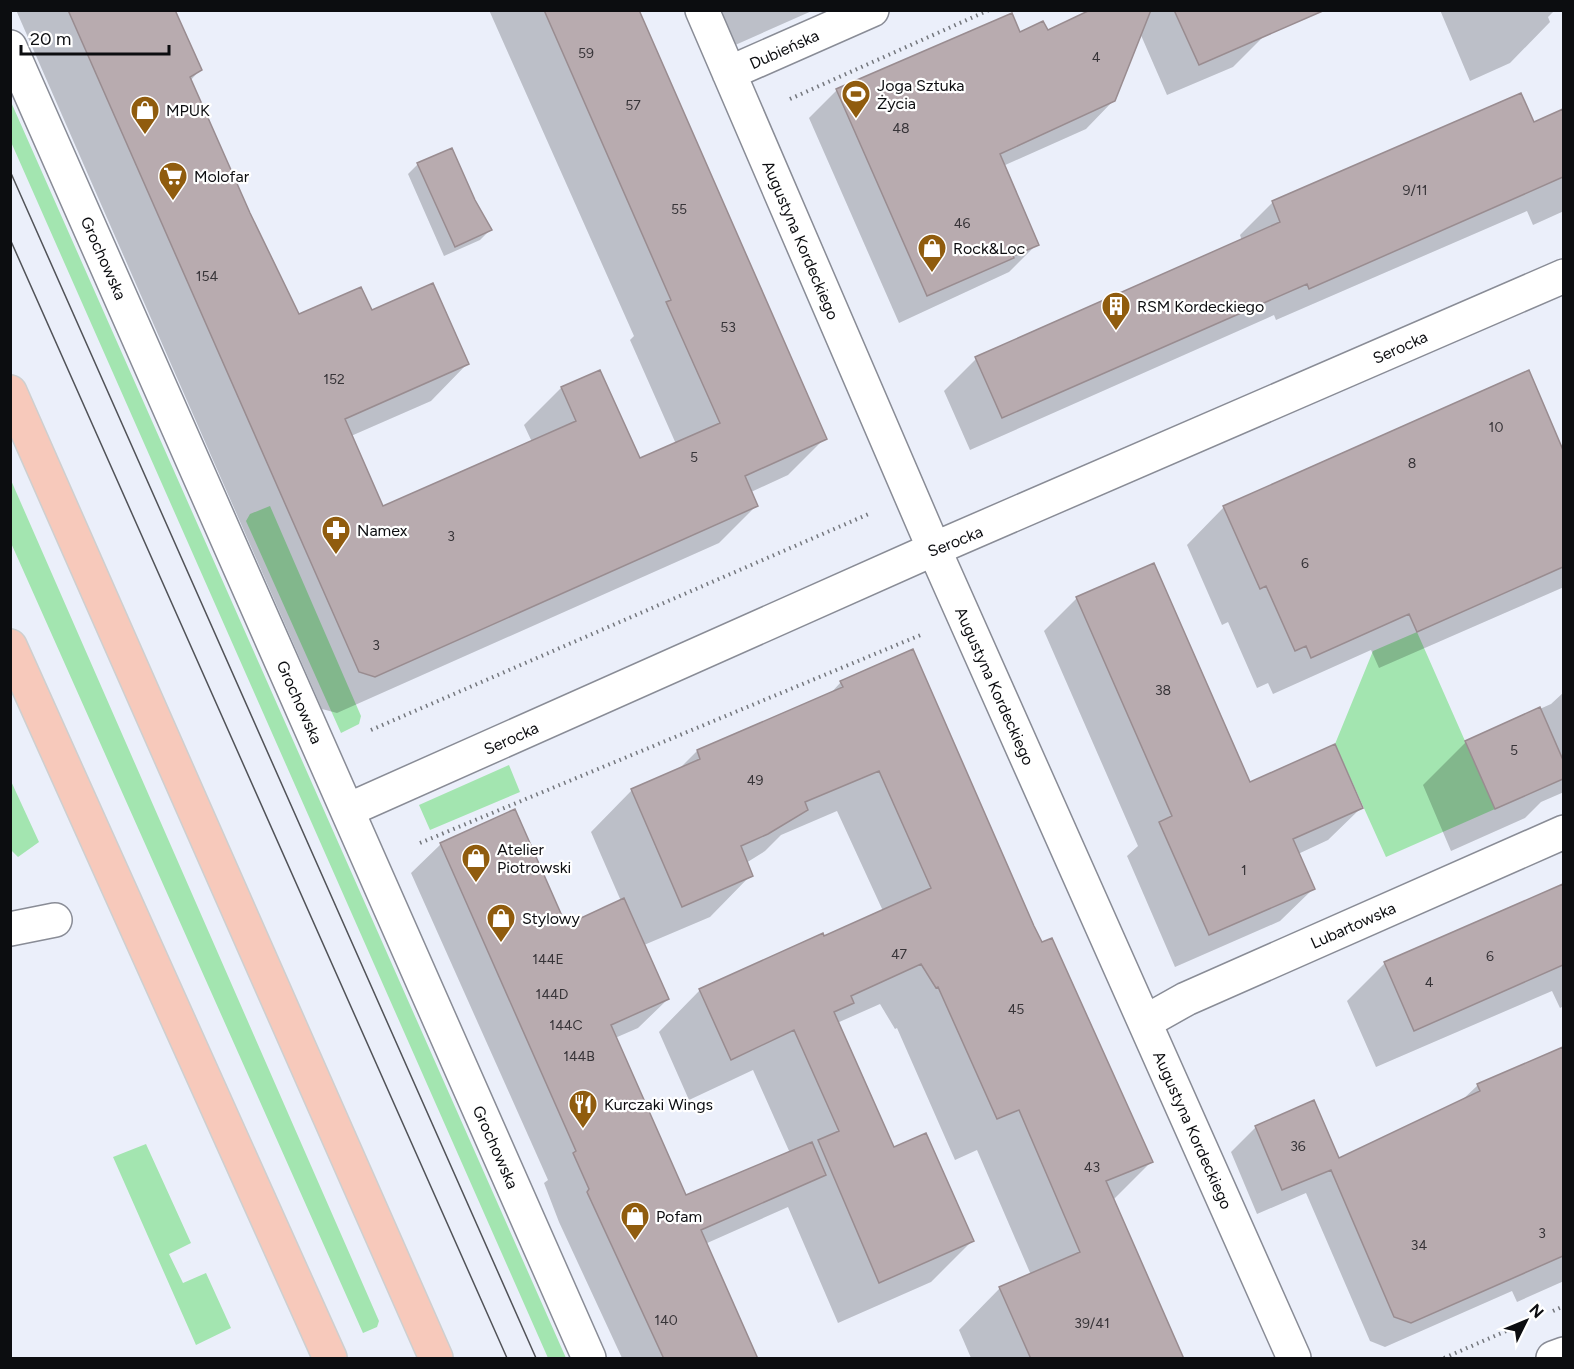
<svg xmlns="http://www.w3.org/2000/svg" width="1574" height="1369" viewBox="0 0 1574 1369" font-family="Figtree,sans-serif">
	<rect width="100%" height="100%" fill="#ebeffa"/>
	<!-- green -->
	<path fill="#a3e5b0" d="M 11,102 L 566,1358 L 548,1358 L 11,142 Z
		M 10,478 L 379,1321 L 377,1327 L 363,1333 L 11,543 Z
		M 270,506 L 361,716 L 359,724 L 341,733 L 246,521 L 250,514 Z
		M 1417,632 L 1495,809 L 1386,857 L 1335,744 L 1373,651 Z
		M 509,765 L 520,792 L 430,830 L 419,805 Z
		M 10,779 L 39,842 L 18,857 L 11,850 Z
		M 146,1144 L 191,1243 L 169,1254 L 183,1283 L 206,1273 L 231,1328 L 196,1345 L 113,1157 Z"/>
	<!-- shadow -->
	<path fill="#0003" fill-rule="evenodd" d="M 16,10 L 174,10 L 200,70 L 190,81 L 249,213 L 299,316 L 467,364 L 431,401 L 351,436 L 382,508 L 532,442 L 524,425 L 561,388 L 599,372 L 639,460 L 676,444 L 630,340 L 634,336 L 489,10 L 636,10 L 825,438 L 788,475 L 751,492 L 756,506 L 719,543 L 337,713 L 322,709 Z
		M 718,10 L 814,10 L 733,46 Z
		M 1094,10 L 1253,10 L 1264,36 L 1233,67 L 1167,95 L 1140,33 L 1114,100 L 1086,129 L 1003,166 L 1037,244 L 1009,272 L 899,323 L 809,118 L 837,90 L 1020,34 L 1047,31 Z
		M 1440,10 L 1555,10 L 1548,17 L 1550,22 L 1510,63 L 1470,81 Z
		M 1564,110 L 1564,211 L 1533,225 L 1527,211 L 1276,320 L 1274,315 L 970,450 L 944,391 L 976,359 L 1242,241 L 1240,235 L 1272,203 L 1334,175 L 1533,124 Z
		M 418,164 L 490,230 L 480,240 L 444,256 L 408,174 Z
		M 1528,372 L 1564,453 L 1564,587 L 1379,668 L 1371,650 L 1273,694 L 1268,683 L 1257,688 L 1228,622 L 1222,625 L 1187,545 L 1224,507 Z
		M 1077,598 L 1249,784 L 1362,807 L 1328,840 L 1298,854 L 1314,888 L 1280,921 L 1175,967 L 1127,856 L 1138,846 L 1044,631 Z
		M 841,682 L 1033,927 L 1151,1162 L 1113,1200 L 1183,1358 L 971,1358 L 959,1330 L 1000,1288 L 1031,1275 L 977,1150 L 955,1160 L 897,1028 L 895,1029 L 880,1004 L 837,1023 L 894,1149 L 972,1241 L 931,1282 L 838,1323 L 788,1207 L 705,1244 L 755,1358 L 622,1358 L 559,1222 L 544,1183 L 548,1180 L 411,873 L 441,844 L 565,927 L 621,901 L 591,832 L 632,790 L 679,769 L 697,751 L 829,695 ZM 837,811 L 883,911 L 700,990 L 659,1032 L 689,1100 L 753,1070 L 790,1153 L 685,1197 L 615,1038 L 638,1028 L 668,999 L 644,945 L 710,917 L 751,875 L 746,863 L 765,851 L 781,835 Z
		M 1564,692 L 1564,792 L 1541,802 L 1525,818 L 1451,851 L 1423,785 L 1466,742 L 1551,704 Z
		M 1564,884 L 1564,1006 L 1560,1008 L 1552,991 L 1376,1067 L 1347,1001 L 1385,963 Z
		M 1564,1049 L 1564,1281 L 1517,1302 L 1512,1291 L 1385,1347 L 1370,1341 L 1306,1193 L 1257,1214 L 1231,1152 L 1256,1127 L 1314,1102 L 1338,1160 L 1460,1102 L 1478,1085 Z"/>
	<!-- building -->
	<path fill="#b8abaf" stroke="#998c90" stroke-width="1.5" d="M 68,10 L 175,10 L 202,70 L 190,77 L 250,213 L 299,314 L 361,287 L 372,310 L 433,283 L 469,364 L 345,419 L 383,506 L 576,421 L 561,387 L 600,370 L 640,458 L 720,423 L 666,302 L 671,300 L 544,10 L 639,10 L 827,439 L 745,476 L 758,506 L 375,677 L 359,672 Z
		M 1090,10 L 1151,10 L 1115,101 L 1000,154 L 1039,245 L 1013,256 L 1014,258 L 927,296 L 836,89 L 1012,13 L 1020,32 L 1043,21 L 1048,30 Z
		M 1174,10 L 1325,10 L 1199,65 Z
		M 1521,93 L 1534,122 L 1563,109 L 1563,177 L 1309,289 L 1307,284 L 1002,418 L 975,357 L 1280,222 L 1272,201 Z
		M 452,148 L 475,200 L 492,230 L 455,247 L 417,163 Z
		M 1529,370 L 1563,450 L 1563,567 L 1417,632 L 1409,614 L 1311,658 L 1306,646 L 1295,651 L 1266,586 L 1260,589 L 1223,506 Z
		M 1154,563 L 1250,782 L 1335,744 L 1363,808 L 1293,839 L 1315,889 L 1209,935 L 1159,822 L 1172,816 L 1076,597 Z
		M 913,649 L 1034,926 L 1042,942 L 1052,938 L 1153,1162 L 1106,1181 L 1184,1359 L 1031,1359 L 999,1287 L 1080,1252 L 1019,1110 L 997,1119 L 938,987 L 936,988 L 921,964 L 851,996 L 854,1003 L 834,1012 L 894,1147 L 926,1133 L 974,1241 L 879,1283 L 818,1140 L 839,1131 L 794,1030 L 731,1060 L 699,989 L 823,933 L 824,936 L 931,888 L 879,771 L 805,802 L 808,810 L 768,834 L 741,846 L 753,876 L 682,907 L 631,789 L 700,759 L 697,750 L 843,687 L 840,681 Z
		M 1540,707 L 1563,760 L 1563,779 L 1495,809 L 1465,741 Z
		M 515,809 L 566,925 L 624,898 L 669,999 L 611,1025 L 686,1195 L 812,1142 L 826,1175 L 701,1230 L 758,1359 L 664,1359 L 587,1192 L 589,1189 L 573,1153 L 576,1151 L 440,843 Z
		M 1563,884 L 1563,965 L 1414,1031 L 1384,962 Z
		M 1563,1047 L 1563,1256 L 1411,1323 L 1394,1317 L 1331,1170 L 1282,1190 L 1255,1126 L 1314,1100 L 1339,1158 L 1480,1091 L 1477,1084 Z"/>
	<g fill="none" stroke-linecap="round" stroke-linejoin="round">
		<!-- minor casing -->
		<g stroke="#898c96" stroke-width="36">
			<path id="minor" d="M 702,10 L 934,549 L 1294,1358
				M 10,47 L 589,1358
				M 729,73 L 872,10
				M 348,810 L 934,549 L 1564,276
				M 10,929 L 55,920
				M 1145,1022 L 1186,999 L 1564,832
				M 1553,1358 L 1564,1354"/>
		</g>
		<!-- major casing -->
		<g stroke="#cecfcf" stroke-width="36">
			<path id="major" d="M 10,392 L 436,1358
				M 10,646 L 330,1358"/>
		</g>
		<!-- path -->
		<path stroke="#74777d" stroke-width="4" stroke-dasharray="1.5 4.5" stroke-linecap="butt" d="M 790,99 L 989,10
			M 371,730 L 871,513
			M 420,843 L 923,634
			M 1553,1311 L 1564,1306
			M 1444,1358 L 1527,1322"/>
		<!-- minor -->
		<use href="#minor" stroke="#fff" stroke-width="33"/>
		<!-- major -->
		<use href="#major" stroke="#f7c9bb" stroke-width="33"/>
		<!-- tram -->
		<path stroke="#515358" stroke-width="1.5" d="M 10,171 L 536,1358
			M 10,239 L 507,1358"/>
	</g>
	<!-- icons -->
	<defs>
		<g id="stadium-pin" transform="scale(1.5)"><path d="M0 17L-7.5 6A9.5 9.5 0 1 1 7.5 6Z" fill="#905c0e" stroke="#fff"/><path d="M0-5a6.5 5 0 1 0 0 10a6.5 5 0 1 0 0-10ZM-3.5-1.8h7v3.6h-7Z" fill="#fff"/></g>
		<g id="shop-pin" transform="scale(1.5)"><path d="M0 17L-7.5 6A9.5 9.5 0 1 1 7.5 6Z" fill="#905c0e" stroke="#fff"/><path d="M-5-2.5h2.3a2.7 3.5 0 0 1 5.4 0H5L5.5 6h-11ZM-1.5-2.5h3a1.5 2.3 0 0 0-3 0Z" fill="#fff"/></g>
		<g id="supermarket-pin" transform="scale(1.5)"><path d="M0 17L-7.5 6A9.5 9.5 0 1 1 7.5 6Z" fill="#905c0e" stroke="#fff"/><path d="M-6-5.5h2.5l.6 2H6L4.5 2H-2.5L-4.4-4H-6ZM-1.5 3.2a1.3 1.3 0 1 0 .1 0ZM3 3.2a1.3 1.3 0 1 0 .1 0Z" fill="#fff"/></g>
		<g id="building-pin" transform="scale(1.5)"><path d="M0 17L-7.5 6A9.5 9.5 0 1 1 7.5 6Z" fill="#905c0e" stroke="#fff"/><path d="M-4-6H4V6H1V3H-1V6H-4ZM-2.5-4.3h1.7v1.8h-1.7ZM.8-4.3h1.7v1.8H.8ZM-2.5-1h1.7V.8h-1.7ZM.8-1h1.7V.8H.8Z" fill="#fff"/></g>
		<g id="pharmacy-pin" transform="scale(1.5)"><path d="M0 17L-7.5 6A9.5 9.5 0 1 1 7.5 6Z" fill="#905c0e" stroke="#fff"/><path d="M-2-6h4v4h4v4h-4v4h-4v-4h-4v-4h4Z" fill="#fff"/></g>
		<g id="restaurant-pin" transform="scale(1.5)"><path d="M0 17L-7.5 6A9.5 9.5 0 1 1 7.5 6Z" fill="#905c0e" stroke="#fff"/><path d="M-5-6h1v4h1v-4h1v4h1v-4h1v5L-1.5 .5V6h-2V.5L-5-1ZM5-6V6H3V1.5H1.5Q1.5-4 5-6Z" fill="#fff"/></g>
	</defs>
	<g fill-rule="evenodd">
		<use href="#stadium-pin" x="856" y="94"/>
		<use href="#shop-pin" x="145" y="110"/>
		<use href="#supermarket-pin" x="173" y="176"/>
		<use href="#shop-pin" x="932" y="248"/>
		<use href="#building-pin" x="1116" y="306"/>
		<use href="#pharmacy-pin" x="336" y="530"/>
		<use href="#shop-pin" x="476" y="858"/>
		<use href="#shop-pin" x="501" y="918"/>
		<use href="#restaurant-pin" x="583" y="1104"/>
		<use href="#shop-pin" x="635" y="1216"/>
	</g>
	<g text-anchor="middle" stroke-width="4.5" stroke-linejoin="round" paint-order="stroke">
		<!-- number labels -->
		<g font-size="14" fill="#373438">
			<text x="586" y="58">59</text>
			<text x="1096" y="62">4</text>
			<text x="633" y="110">57</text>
			<text x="901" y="133">48</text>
			<text x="1415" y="195">9/11</text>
			<text x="679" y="214">55</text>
			<text x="962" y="228">46</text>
			<text x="207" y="281">154</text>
			<text x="728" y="332">53</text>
			<text x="334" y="384">152</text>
			<text x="1496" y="432">10</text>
			<text x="694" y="462">5</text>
			<text x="1412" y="468">8</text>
			<text x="451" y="541">3</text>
			<text x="1305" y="568">6</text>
			<text x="376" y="650">3</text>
			<text x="1163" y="695">38</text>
			<text x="1514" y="755">5</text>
			<text x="755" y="785">49</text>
			<text x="1244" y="875">1</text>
			<text x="899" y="959">47</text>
			<text x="1490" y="961">6</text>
			<text x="548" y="964">144E</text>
			<text x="1429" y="987">4</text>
			<text x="552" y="999">144D</text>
			<text x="1016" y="1014">45</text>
			<text x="566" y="1030">144C</text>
			<text x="579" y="1061">144B</text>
			<text x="1298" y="1151">36</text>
			<text x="1092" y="1172">43</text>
			<text x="1542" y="1238">3</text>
			<text x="1419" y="1250">34</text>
			<text x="666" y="1325">140</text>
			<text x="1092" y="1328">39/41</text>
		</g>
		<!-- street labels -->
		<g font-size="16" fill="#0c0d10" stroke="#fff">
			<text transform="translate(784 49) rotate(-24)" y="6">Dubieńska</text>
			<text transform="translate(801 240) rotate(67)" y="6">Augustyna Kordeckiego</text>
			<text transform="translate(104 258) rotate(66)" y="6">Grochowska</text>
			<text transform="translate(1400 347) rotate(-24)" y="6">Serocka</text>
			<text transform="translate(955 541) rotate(-22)" y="6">Serocka</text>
			<text transform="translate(995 686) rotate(66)" y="6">Augustyna Kordeckiego</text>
			<text transform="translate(300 702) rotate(66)" y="6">Grochowska</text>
			<text transform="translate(511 738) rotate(-24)" y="6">Serocka</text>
			<text transform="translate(1353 925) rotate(-24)" y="6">Lubartowska</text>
			<text transform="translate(1193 1130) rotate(66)" y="6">Augustyna Kordeckiego</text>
			<text transform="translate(496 1147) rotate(66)" y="6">Grochowska</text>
		</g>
		<!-- poi labels -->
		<g font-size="16" fill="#0c0d10" stroke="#fff" text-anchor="start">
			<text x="877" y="91">Joga Sztuka<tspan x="877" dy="18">Życia</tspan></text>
			<text x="166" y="116">MPUK</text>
			<text x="194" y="182">Molofar</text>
			<text x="953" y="254">Rock&amp;Loc</text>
			<text x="1137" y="312">RSM Kordeckiego</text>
			<text x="357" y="536">Namex</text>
			<text x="497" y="855">Atelier<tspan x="497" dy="18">Piotrowski</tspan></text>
			<text x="522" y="924">Stylowy</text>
			<text x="604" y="1110">Kurczaki Wings</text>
			<text x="656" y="1222">Pofam</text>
		</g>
	</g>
	<!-- border -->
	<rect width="1574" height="1369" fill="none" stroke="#0c0d10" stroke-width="24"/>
	<!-- north arrow -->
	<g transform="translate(1526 1321) rotate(47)" stroke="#ffffff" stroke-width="4.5" paint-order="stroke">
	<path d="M0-4.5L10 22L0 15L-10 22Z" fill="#0c0d10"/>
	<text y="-9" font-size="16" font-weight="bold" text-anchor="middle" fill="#0c0d10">N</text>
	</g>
	<!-- scale -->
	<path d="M21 45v9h148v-9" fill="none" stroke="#0c0d10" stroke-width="3"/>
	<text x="30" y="45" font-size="18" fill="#0c0d10" stroke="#ffffff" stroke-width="4.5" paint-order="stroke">20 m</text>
</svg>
